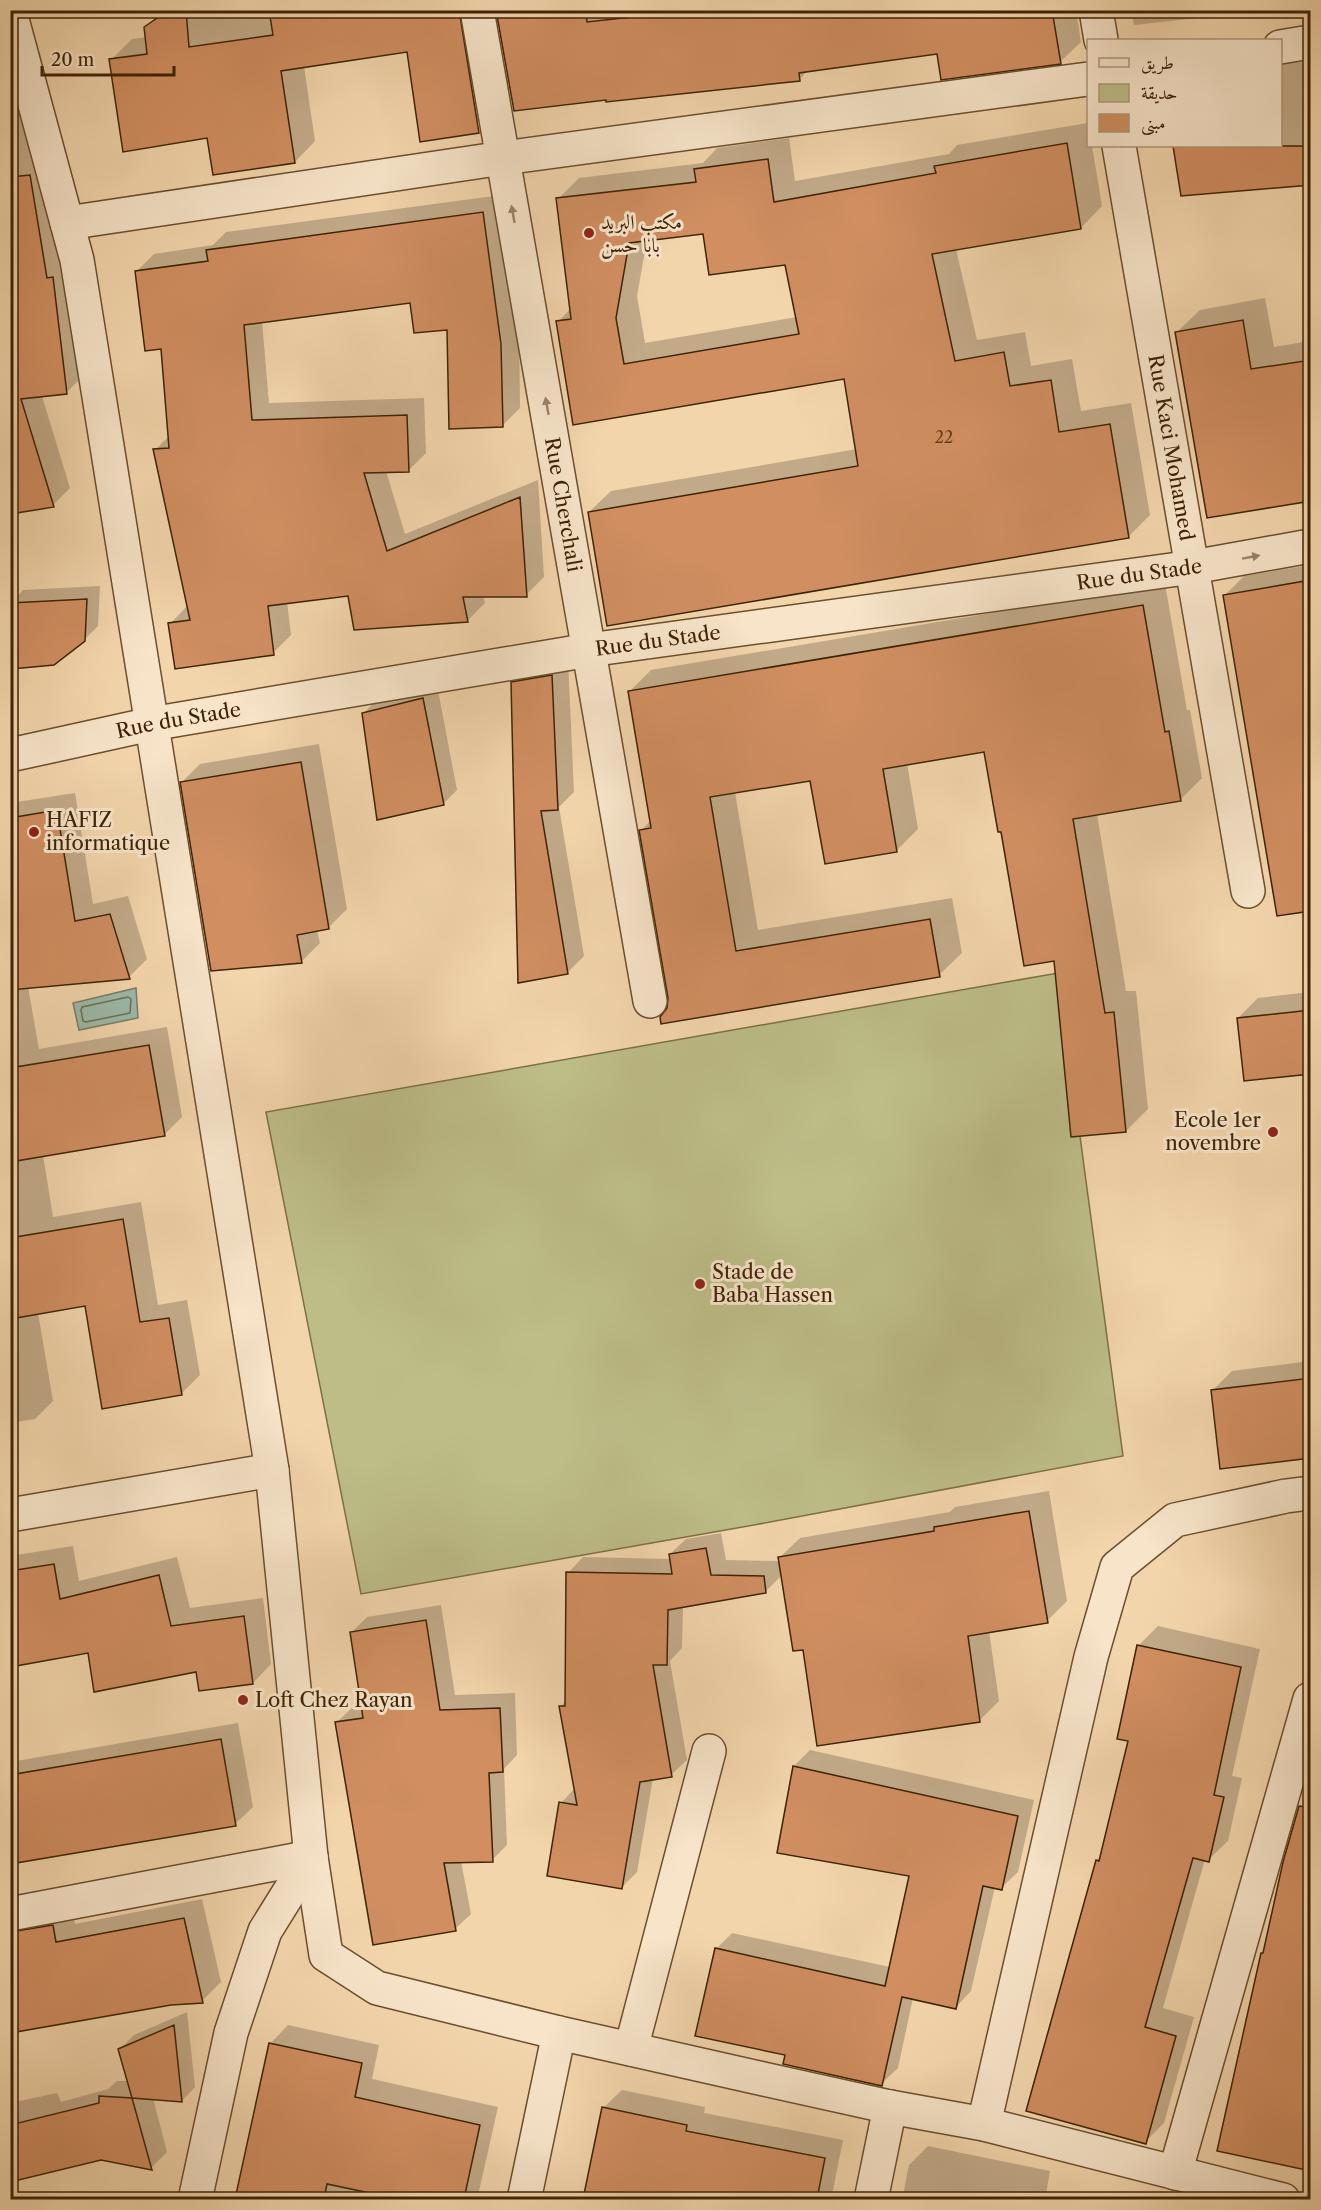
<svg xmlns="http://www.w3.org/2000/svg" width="1321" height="2210" viewBox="0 0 1321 2210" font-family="'Libre Caslon Text',Amiri,serif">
	<rect width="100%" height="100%" fill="#f3d5ac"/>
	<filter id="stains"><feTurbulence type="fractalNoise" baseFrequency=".00333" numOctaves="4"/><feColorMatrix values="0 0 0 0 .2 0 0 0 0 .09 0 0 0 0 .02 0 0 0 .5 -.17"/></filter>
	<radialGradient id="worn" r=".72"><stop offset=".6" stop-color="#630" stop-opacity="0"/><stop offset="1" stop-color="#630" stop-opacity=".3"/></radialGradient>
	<!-- green -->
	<path fill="#bdbd88" stroke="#7e7046" stroke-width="1.5" d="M 1058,973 L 1123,1456 L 754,1525 L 361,1594 L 266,1112 Z"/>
	<!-- water -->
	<path fill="#9bb9a8" stroke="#767d66" stroke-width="1.5" d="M 136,988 L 138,1018 L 79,1030 L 73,1003 Z"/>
	<!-- shadow -->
	<path fill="#0003" fill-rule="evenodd" d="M 10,10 L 12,10 L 83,376 L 66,393 L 42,396 L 70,488 L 53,505 L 10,513 Z
		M 163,10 L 471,10 L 486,113 L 465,134 L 408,50 L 304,66 L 315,141 L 295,162 L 209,137 L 111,60 L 132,39 L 147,37 L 146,27 Z
		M 511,10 L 1076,10 L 1081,42 L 1060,62 L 938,52 L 808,70 L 799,80 Z
		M 1131,10 L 1237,10 L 1234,14 L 1134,25 Z
		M 1310,61 L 1310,183 L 1182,194 L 1174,146 L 1280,146 L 1280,64 Z
		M 1088,123 L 1088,146 L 1092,146 L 1102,206 L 1081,228 L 956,249 L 977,340 L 1025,332 L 1031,366 L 1072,359 L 1081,411 L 1131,403 L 1150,515 L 1128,537 L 589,512 L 611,491 L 857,449 L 845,377 L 574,423 L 558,322 L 571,308 L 558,199 L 579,178 L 703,163 L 717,148 L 789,138 L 795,181 L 949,154 L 957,145 ZM 704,233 L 786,264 L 797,317 L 645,343 L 637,296 L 647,240 Z
		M 501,195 L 519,325 L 520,408 L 502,426 L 448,328 L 412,301 L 262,321 L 269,403 L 424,398 L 426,453 L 408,471 L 386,471 L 405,534 L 538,480 L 544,577 L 526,595 L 483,595 L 485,603 L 467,621 L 349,594 L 287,602 L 291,635 L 273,653 L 170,624 L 188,605 L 155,450 L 170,435 L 163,347 L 136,272 L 154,254 L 213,245 L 226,232 Z
		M 1265,298 L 1274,347 L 1310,341 L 1310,500 L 1177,332 L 1200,310 Z
		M 1310,565 L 1310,909 L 1224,596 L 1244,576 Z
		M 1165,584 L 1187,710 L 1190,710 L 1202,778 L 1180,800 L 1097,814 L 1126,991 L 1136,991 L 1148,1109 L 1126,1131 L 1002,830 L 985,750 L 907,763 L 918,829 L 896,851 L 812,779 L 735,792 L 758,930 L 952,898 L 962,953 L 939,975 L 669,1009 L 670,998 L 641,831 L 651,820 L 629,692 L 651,670 Z
		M 100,586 L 98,626 L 84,640 L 10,603 L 23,590 Z
		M 568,659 L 574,792 L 559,807 L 584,956 L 567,973 L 512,683 L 529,666 Z
		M 437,685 L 457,790 L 443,804 L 364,713 L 377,699 Z
		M 319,744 L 347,909 L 328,928 L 317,930 L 320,943 L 301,962 L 182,782 L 200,764 Z
		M 75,793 L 93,904 L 128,896 L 147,959 L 129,977 L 28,987 L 39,1049 L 167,1027 L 182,1117 L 164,1135 L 43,1155 L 53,1217 L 141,1202 L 158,1305 L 187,1300 L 200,1375 L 182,1393 L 103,1407 L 86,1305 L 38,1313 L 53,1401 L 35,1419 L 10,1423 L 10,803 Z
		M 1310,992 L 1310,1073 L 1238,1018 L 1258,998 Z
		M 1310,1361 L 1310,1456 L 1212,1391 L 1232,1371 Z
		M 1049,1491 L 1067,1601 L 1047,1621 L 989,1631 L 999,1701 L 979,1721 L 804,1648 L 782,1575 L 765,1592 L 683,1606 L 682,1648 L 670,1661 L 687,1760 L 671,1775 L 653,1778 L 637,1872 L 622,1887 L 561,1803 L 575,1788 L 561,1706 L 566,1701 L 568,1573 L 583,1557 L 671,1559 L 670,1554 L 686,1539 L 721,1533 L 726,1560 L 780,1561 L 779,1558 L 800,1538 L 950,1512 L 955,1507 Z
		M 73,1546 L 79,1581 L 177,1557 L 190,1608 L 263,1598 L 271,1664 L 253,1683 L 198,1670 L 90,1652 L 10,1665 L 10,1556 Z
		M 441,1605 L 455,1695 L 515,1693 L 517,1755 L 504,1769 L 507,1845 L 492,1860 L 461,1861 L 471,1914 L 455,1929 L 336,1723 L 352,1708 L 363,1706 L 352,1632 L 367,1617 Z
		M 1158,1626 L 1260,1649 L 1232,1776 L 1242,1778 L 1228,1841 L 1208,1860 L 1205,1859 L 1163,2008 L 1194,2017 L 1164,2123 L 1145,2142 L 1097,1860 L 1102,1855 L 1130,1740 L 1139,1645 Z
		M 238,1723 L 253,1807 L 235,1824 L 10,1848 L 10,1766 L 16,1761 Z
		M 810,1750 L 1034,1800 L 1018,1872 L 1001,1888 L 995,1887 L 971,1991 L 955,2008 L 913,1998 L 898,2068 L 881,2084 L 787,2054 L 716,1949 L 732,1933 L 890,1967 L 911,1875 L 794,1766 Z
		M 202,1899 L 221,1982 L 202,2001 L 171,2003 L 10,2031 L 10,1917 L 72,1907 L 75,1924 Z
		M 187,2012 L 195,2087 L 182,2101 L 153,2098 L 167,2152 L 151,2168 L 101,2158 L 10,2181 L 10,2103 L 57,2093 L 61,2102 L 108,2089 L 117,2081 L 129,2081 L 120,2049 L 134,2035 Z
		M 288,2025 L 379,2045 L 372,2079 L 498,2107 L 477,2200 L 236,2200 L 270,2044 Z
		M 622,2090 L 705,2107 L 704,2113 L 843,2140 L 831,2200 L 585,2200 L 603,2108 Z
		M 928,2146 L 1050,2171 L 1045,2200 L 902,2200 L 909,2165 Z"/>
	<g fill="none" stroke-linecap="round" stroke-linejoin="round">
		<!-- shore -->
		<path stroke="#6c6e56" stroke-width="1.5" d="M 128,997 L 131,999 L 130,1013 L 86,1022 L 83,1021 L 81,1010 L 82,1007 Z"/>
	</g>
	<!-- building -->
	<path fill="#d08e61" stroke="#3e2204" stroke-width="1.5" fill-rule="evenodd" d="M 169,10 L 186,10 L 189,47 L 273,35 L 269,10 L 459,10 L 479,133 L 420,142 L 407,52 L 281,71 L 295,163 L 213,175 L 207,138 L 123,152 L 109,59 L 147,54 L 144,27 Z
		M 496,10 L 586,10 L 587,22 L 668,13 L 668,10 L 1052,10 L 1061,64 L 941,80 L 937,54 L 799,73 L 800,81 L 606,102 L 606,100 L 514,111 Z
		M 1067,143 L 1081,229 L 932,254 L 955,361 L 1004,352 L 1010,386 L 1051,380 L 1059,432 L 1110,424 L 1129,538 L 607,626 L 588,512 L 858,466 L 844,379 L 573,425 L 556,321 L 571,319 L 556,198 L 696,182 L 694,169 L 768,159 L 774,202 L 936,173 L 934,166 ZM 703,234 L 709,275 L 785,265 L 799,334 L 624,364 L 616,318 L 629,243 Z
		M 1173,146 L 1311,146 L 1311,185 L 1181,196 Z
		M 30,175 L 47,278 L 53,277 L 67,394 L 21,399 L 54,507 L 10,514 L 10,177 Z
		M 483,212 L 501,344 L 503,427 L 449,429 L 447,330 L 414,333 L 410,303 L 244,325 L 252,420 L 407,415 L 409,472 L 364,473 L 387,551 L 520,497 L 527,597 L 463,597 L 468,622 L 354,630 L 348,596 L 268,606 L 274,655 L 175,669 L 168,623 L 190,620 L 153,449 L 169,448 L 161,349 L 145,351 L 135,271 L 208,261 L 206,250 Z
		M 1243,320 L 1251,369 L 1311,360 L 1311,501 L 1207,518 L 1175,332 Z
		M 1311,580 L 1311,911 L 1277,916 L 1223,595 Z
		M 87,599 L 85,641 L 54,665 L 12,669 L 10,603 Z
		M 1143,605 L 1165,732 L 1169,731 L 1181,801 L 1073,819 L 1105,1013 L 1114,1012 L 1126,1132 L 1071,1137 L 1054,961 L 1024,966 L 1001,832 L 998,832 L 984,752 L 883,769 L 897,852 L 825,864 L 810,781 L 710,797 L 736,951 L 930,919 L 940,977 L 661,1024 L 660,1017 L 667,1008 L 668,998 L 639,830 L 651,828 L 628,691 Z
		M 552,675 L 558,810 L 541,811 L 568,974 L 518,983 L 511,682 Z
		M 423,698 L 444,805 L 377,820 L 362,713 Z
		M 301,762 L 329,929 L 297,935 L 302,963 L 211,971 L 180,782 Z
		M 57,810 L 75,921 L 110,914 L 130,979 L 10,990 L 10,818 Z
		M 1311,1010 L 1311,1074 L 1244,1081 L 1237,1018 Z
		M 149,1045 L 165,1136 L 10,1162 L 10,1068 Z
		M 123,1219 L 140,1322 L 169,1318 L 182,1395 L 102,1409 L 85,1306 L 10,1319 L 10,1238 Z
		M 1311,1378 L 1311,1458 L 1220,1469 L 1211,1390 Z
		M 1029,1511 L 1048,1623 L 968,1636 L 980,1722 L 817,1746 L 803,1650 L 793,1651 L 778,1557 L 934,1531 L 934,1527 Z
		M 706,1548 L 711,1575 L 764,1576 L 766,1593 L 668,1610 L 667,1665 L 653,1665 L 672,1777 L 640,1782 L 622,1889 L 547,1876 L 559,1802 L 577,1805 L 559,1706 L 565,1706 L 566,1572 L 672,1574 L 669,1554 Z
		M 54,1564 L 60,1599 L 159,1575 L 171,1626 L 244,1616 L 253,1684 L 199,1691 L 196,1672 L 94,1692 L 88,1653 L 10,1667 L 10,1571 Z
		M 426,1620 L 440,1710 L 500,1708 L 503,1772 L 489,1773 L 493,1862 L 444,1863 L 456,1931 L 373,1945 L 335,1722 L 363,1718 L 350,1632 Z
		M 1137,1645 L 1241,1667 L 1214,1795 L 1224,1797 L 1209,1862 L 1193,1858 L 1145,2027 L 1176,2036 L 1146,2144 L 1026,2111 L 1096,1860 L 1099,1861 L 1128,1741 L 1117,1739 Z
		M 221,1739 L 236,1826 L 10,1864 L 10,1775 Z
		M 793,1766 L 1018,1816 L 1002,1890 L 983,1886 L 956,2009 L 902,1997 L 882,2086 L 783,2064 L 785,2055 L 695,2036 L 715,1948 L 885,1986 L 909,1876 L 777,1853 Z
		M 1299,1806 L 1311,1808 L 1311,2171 L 1217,2151 L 1261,1953 L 1263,1953 L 1283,1862 Z
		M 184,1918 L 203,2003 L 171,2005 L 10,2033 L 10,1932 L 53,1925 L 56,1942 Z
		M 174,2025 L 182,2102 L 132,2098 L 118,2049 Z
		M 269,2043 L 362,2063 L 355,2097 L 480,2125 L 464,2199 L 398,2199 L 327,2184 L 324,2199 L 235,2199 Z
		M 99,2096 L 132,2098 L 152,2170 L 101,2160 L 10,2182 L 10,2125 L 99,2103 Z
		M 602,2107 L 687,2125 L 686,2131 L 825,2158 L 817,2199 L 583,2199 Z"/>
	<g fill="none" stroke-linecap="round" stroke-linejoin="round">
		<!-- minor casing -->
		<g stroke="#6b4f2e" stroke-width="36">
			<g id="minor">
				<path id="s1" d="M 477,10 L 650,1001"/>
				<path d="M 1096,10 L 1101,40"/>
				<path d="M 10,12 L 77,260 L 272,1470 L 311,1857 L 326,1955 L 377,1988 L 559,2033 L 759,2078 L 890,2107 L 984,2124 L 1283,2200"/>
				<path d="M 1280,47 L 1310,42"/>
				<path id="s2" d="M 1119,146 L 1248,891"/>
				<path d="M 67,223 L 503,158 L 1088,79"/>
				<path id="s3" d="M 10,755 L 151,724 L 589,650 L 1193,567 L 1310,546"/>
				<path d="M 10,1515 L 272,1470"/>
				<path d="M 10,1914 L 311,1857"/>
				<path d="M 631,2049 L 709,1751"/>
				<path d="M 984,2124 L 1091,1657 L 1117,1567 L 1175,1520 L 1286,1496 L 1310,1493"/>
				<path d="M 1175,2173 L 1310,1699"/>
				<path d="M 195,2200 L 231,2033 L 265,1931 L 311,1857"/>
				<path d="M 524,2200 L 559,2033"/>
				<path d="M 871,2200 L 890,2107"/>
			</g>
		</g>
		<!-- minor -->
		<use href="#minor" stroke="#f7e4c9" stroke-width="33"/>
	</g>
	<!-- one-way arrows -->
	<defs><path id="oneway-solid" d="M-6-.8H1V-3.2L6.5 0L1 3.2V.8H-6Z" transform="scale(1.5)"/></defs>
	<g fill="#9a8366">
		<use href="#oneway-solid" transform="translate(513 214) rotate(-100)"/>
		<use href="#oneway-solid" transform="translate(547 406) rotate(-100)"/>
		<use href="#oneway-solid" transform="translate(1251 557) rotate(-10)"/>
	</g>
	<!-- markers -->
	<g fill="#8f2418" stroke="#f7e4c9" stroke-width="2">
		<circle cx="589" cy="233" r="6"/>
		<circle cx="34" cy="832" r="6"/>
		<circle cx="1273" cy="1132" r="6"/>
		<circle cx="700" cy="1284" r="6"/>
		<circle cx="243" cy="1700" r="6"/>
	</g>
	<g text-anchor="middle" stroke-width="6" stroke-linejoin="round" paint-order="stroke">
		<!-- number labels -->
		<g font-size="16" fill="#623d1b">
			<text x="944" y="443">22</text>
		</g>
		<!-- poi labels -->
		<g font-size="20" fill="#3e2204" stroke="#f7e4c9" text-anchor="start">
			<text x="601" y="229">مكتب البريد<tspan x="601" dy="23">بابا حسن</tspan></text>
			<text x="46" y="827">HAFIZ<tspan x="46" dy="23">informatique</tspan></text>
			<text x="1261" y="1127" text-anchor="end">Ecole 1er<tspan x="1261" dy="23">novembre</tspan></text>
			<text x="712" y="1279">Stade de<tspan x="712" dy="23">Baba Hassen</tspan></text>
			<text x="255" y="1707">Loft Chez Rayan</text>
		</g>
		<!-- street labels -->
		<g font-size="20" fill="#3e2204" stroke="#f7e4c9">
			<text dy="7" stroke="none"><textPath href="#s2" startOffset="306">Rue Kaci Mohamed</textPath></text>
			<text dy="7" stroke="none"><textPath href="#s1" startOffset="502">Rue Cherchali</textPath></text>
			<text dy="7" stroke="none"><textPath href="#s3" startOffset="1144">Rue du Stade</textPath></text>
			<text dy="7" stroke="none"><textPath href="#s3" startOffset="658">Rue du Stade</textPath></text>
			<text dy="7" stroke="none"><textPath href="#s3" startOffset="172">Rue du Stade</textPath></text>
		</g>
	</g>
	<!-- margin -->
	<rect width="1321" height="2210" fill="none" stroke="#f3d5ac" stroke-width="36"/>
	<rect x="12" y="12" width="1297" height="2186" fill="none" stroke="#3e2204" stroke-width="3"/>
	<rect x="18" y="18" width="1285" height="2174" fill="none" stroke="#3e2204" stroke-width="1.5"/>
	<!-- legend -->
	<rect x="1087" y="39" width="195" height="108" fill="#f7e4c9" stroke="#ad967a" stroke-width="1.5"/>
	<rect x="1099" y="58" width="30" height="9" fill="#f7e4c9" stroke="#ad967a" stroke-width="1.5"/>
	<text x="1141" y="69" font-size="18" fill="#3e2204">طريق</text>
	<rect x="1099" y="84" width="30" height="18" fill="#bdbd88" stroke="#ad967a" stroke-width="1.5"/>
	<text x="1141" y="99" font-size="18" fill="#3e2204">حديقة</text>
	<rect x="1099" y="114" width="30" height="18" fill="#d08e61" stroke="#ad967a" stroke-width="1.5"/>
	<text x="1141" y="129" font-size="18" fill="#3e2204">مبنى</text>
	<!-- scale -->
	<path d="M42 66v9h132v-9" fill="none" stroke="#3e2204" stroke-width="3"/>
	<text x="51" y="66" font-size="18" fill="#3e2204" stroke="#f7e4c9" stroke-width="4.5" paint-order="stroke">20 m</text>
	<rect width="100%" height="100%" filter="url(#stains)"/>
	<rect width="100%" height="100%" fill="url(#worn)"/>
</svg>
